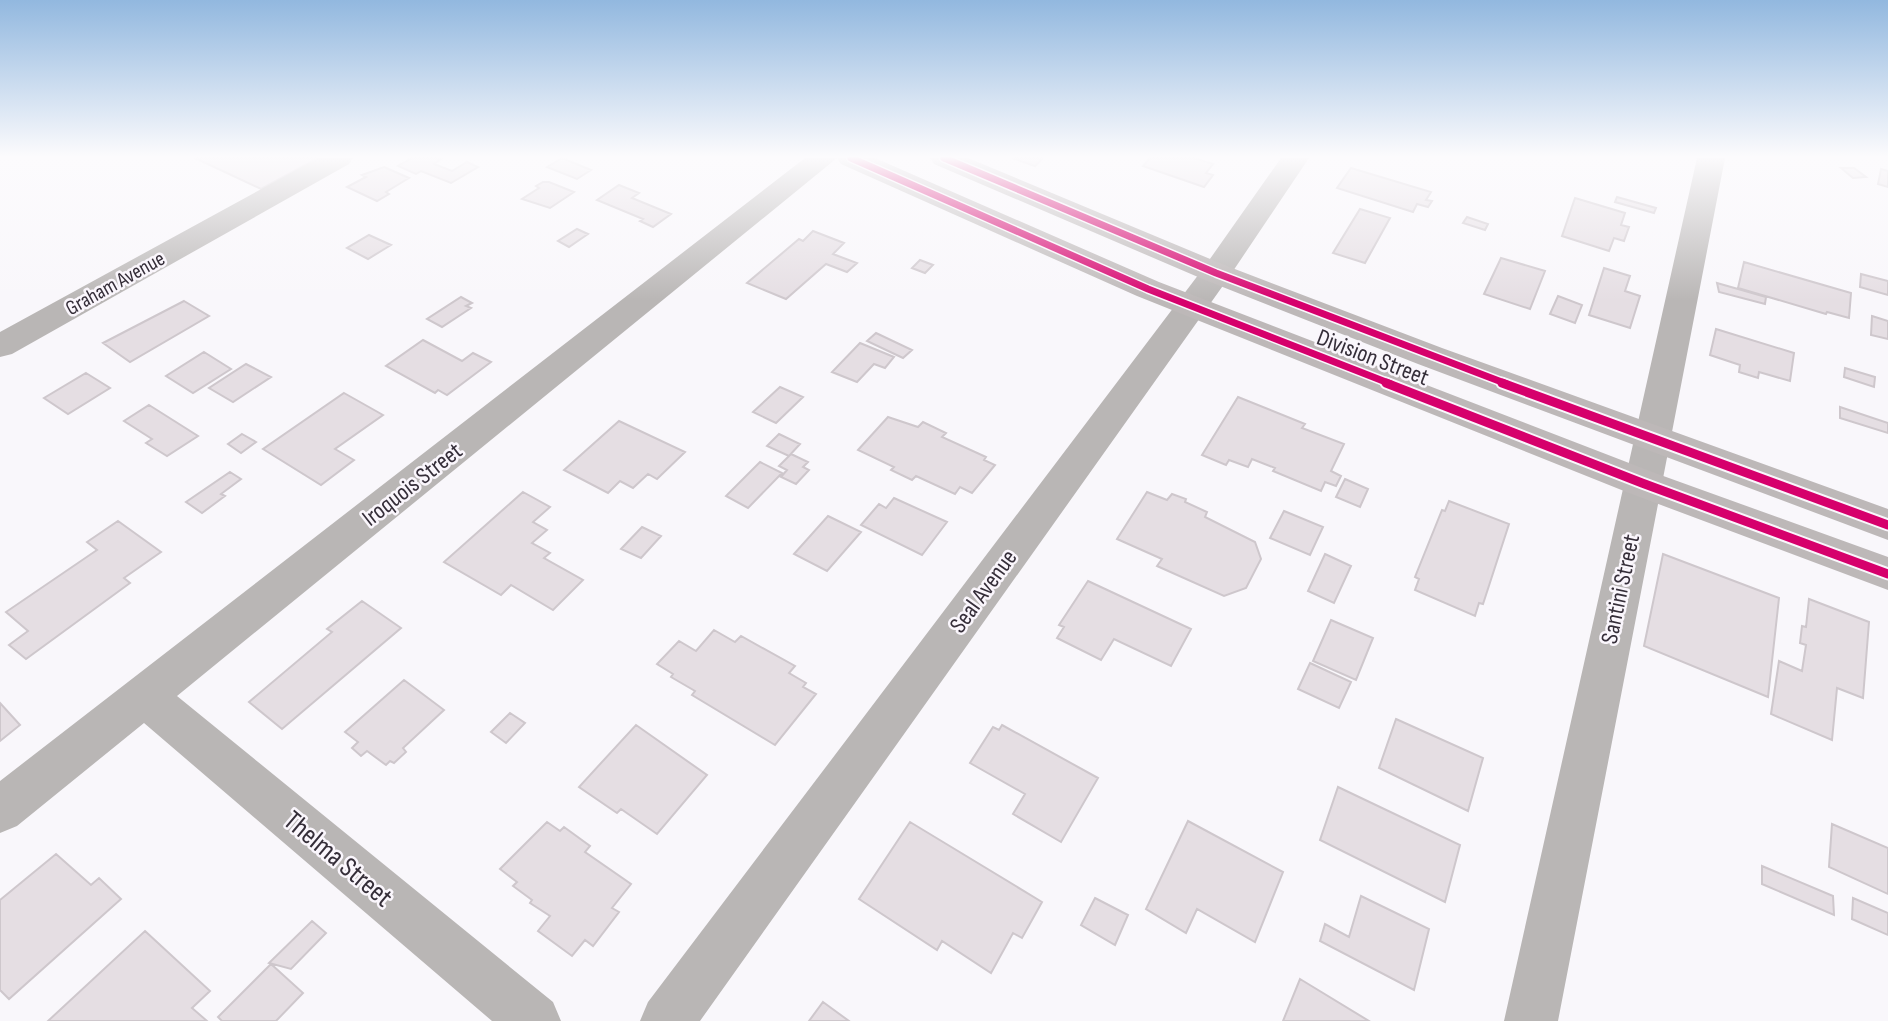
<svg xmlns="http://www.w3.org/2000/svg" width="1888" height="1021" viewBox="0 0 1888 1021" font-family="'Sofia Sans Condensed',sans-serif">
	<rect width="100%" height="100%" fill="#f9f7fb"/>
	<!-- building -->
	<path fill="#e5dee3" stroke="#cec7cc" stroke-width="2" d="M 195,158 L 318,158 L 261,189 Z
		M 412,158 L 439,158 L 441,159 L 434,164 L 452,171 L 467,162 L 478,167 L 451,183 L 421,171 L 416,174 L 398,166 Z
		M 562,158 L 591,170 L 577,179 L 547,167 Z
		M 1012,158 L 1043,158 L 1035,166 Z
		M 1150,158 L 1194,158 L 1213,164 L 1206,173 L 1213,175 L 1204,187 L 1143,166 Z
		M 384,167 L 409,178 L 386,192 L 389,194 L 377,201 L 347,187 L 366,177 L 362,175 Z
		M 1351,168 L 1431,192 L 1426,200 L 1432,201 L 1428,207 L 1417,204 L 1413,212 L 1337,188 Z
		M 1841,168 L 1854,168 L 1866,177 L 1853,178 Z
		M 1881,169 L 1888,171 L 1888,187 L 1878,184 Z
		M 543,182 L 549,182 L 574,192 L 550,208 L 522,199 L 539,188 L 536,186 Z
		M 619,185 L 639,193 L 632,198 L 671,214 L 653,227 L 640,221 L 643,219 L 597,200 Z
		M 1617,197 L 1656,208 L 1654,213 L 1615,202 Z
		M 1575,198 L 1625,213 L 1621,225 L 1629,227 L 1624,241 L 1614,238 L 1609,251 L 1562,236 Z
		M 1360,209 L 1390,218 L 1365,263 L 1333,253 Z
		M 1467,217 L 1488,224 L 1485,230 L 1463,223 Z
		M 577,229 L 588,234 L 569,247 L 558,241 Z
		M 813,231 L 844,243 L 833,254 L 857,263 L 847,272 L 826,264 L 786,299 L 747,283 L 799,239 L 803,241 Z
		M 369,235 L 391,245 L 368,259 L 347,248 Z
		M 1501,258 L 1545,271 L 1530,309 L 1484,294 Z
		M 920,260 L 933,265 L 925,273 L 912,268 Z
		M 1744,262 L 1851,293 L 1849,318 L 1827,312 L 1826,314 L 1738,288 Z
		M 1604,268 L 1630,276 L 1625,291 L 1640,296 L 1630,328 L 1589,315 Z
		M 1861,274 L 1888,281 L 1888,295 L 1860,287 Z
		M 1717,283 L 1766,297 L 1765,304 L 1719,292 Z
		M 1558,296 L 1582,305 L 1575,323 L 1550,314 Z
		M 461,297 L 472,303 L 466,306 L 471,308 L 442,327 L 427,319 Z
		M 184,301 L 209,316 L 130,362 L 103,343 Z
		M 1872,316 L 1888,321 L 1888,339 L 1871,335 Z
		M 1716,329 L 1794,353 L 1790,381 L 1759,372 L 1758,378 L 1739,372 L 1740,365 L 1710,355 Z
		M 876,333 L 912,350 L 903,358 L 867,341 Z
		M 423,340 L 462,361 L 473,353 L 491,362 L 447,395 L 438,390 L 435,393 L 386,366 Z
		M 860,343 L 894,357 L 885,368 L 874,364 L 857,382 L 832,372 Z
		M 204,352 L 231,369 L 193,393 L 166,376 Z
		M 246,364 L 271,377 L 233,402 L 209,388 Z
		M 1845,368 L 1875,377 L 1874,387 L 1844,377 Z
		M 86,373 L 110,388 L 68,414 L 44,398 Z
		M 780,387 L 803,397 L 776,423 L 753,412 Z
		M 344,393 L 383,415 L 335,449 L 354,460 L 321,485 L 263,449 Z
		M 1238,397 L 1305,424 L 1302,428 L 1344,444 L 1331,471 L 1341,476 L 1336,486 L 1325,482 L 1321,491 L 1273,471 L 1275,468 L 1252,459 L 1248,467 L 1229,460 L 1226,465 L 1202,455 Z
		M 149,405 L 198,436 L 167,456 L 146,443 L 152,439 L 124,421 Z
		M 1840,407 L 1888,423 L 1888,433 L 1840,418 Z
		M 888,417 L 918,427 L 923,422 L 946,433 L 942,437 L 986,457 L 984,460 L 995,465 L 972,493 L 960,487 L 955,494 L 916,476 L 912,480 L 891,470 L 894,467 L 858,450 Z
		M 619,421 L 685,452 L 657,479 L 648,474 L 633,488 L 620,481 L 608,493 L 564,470 Z
		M 242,434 L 256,442 L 241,453 L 228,444 Z
		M 779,434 L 800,444 L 789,456 L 767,446 Z
		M 791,454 L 808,462 L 803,467 L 809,470 L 796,484 L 781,477 L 787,470 L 779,466 Z
		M 760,462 L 782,473 L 748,508 L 726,496 Z
		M 230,472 L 241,479 L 221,494 L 225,496 L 202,513 L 186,502 Z
		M 1345,479 L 1368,489 L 1360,507 L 1336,497 Z
		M 523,492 L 550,507 L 533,522 L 547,530 L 532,543 L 550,553 L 544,558 L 583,580 L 553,610 L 511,585 L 501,595 L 444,562 Z
		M 1147,492 L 1167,500 L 1172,494 L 1186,499 L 1185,502 L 1207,512 L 1205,517 L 1255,542 L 1261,559 L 1246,588 L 1224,596 L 1157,566 L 1162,559 L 1117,539 Z
		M 894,498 L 947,522 L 922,555 L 861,525 L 879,504 L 886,508 Z
		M 1449,501 L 1509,524 L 1483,604 L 1479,603 L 1475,616 L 1415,590 L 1419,579 L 1415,577 L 1442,510 L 1445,511 Z
		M 1284,511 L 1323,527 L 1310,555 L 1270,538 Z
		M 828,516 L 861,532 L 827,571 L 794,554 Z
		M 118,521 L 161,552 L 124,578 L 130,583 L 26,659 L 9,645 L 28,631 L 6,612 L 97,550 L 87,542 Z
		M 642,527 L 661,536 L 641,558 L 621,549 Z
		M 1325,554 L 1351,566 L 1334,603 L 1308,591 Z
		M 1663,554 L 1779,598 L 1768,697 L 1644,646 Z
		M 1088,581 L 1191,629 L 1171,666 L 1114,639 L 1101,660 L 1057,638 L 1064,627 L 1059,625 Z
		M 1809,599 L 1869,622 L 1863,698 L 1837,688 L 1832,740 L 1771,714 L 1779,661 L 1802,671 L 1806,645 L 1800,643 L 1802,626 L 1806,627 Z
		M 362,601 L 401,628 L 282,729 L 249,702 L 332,632 L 327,629 Z
		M 1331,620 L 1373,638 L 1356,680 L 1313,661 Z
		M 714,630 L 735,642 L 741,636 L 795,666 L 789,673 L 806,683 L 803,687 L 816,694 L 775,745 L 692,695 L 695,691 L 671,677 L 673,674 L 657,664 L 679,641 L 696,651 Z
		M 1310,663 L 1351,682 L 1339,708 L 1298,689 Z
		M 404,680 L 444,710 L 403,748 L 406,752 L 394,763 L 390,761 L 386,765 L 367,751 L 361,756 L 352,748 L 358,742 L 345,732 Z
		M 0,703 L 20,725 L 0,741 Z
		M 510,713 L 525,723 L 506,743 L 491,732 Z
		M 1396,719 L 1483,758 L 1468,811 L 1379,768 Z
		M 636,725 L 707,775 L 657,834 L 621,809 L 617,813 L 579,787 Z
		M 1002,725 L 1098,778 L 1061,842 L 1013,814 L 1025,794 L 970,763 L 993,727 L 999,730 Z
		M 1338,787 L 1460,845 L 1445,902 L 1320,840 Z
		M 1188,821 L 1283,872 L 1255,942 L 1197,909 L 1186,933 L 1146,909 Z
		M 547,822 L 560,831 L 564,827 L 590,846 L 585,852 L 631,884 L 612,908 L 619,912 L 593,946 L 585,940 L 572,956 L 538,931 L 550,916 L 530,903 L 532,900 L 513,886 L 517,882 L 500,869 Z
		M 910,822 L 1042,902 L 1022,938 L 1013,933 L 991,973 L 942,941 L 937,950 L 859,899 Z
		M 1832,824 L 1888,848 L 1888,894 L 1829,867 Z
		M 56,854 L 91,885 L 99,878 L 121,899 L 9,999 L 0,990 L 0,900 Z
		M 1762,866 L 1833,896 L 1834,915 L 1762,884 Z
		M 1361,896 L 1429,929 L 1414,990 L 1320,941 L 1325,924 L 1349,937 Z
		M 1095,898 L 1128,915 L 1115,945 L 1081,925 Z
		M 1853,898 L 1888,913 L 1888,935 L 1852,919 Z
		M 312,921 L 326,933 L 291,969 L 269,963 Z
		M 145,931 L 210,991 L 192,1008 L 207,1021 L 48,1021 Z
		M 271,964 L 303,993 L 276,1021 L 222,1021 L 218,1017 Z
		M 1300,979 L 1369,1021 L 1283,1021 Z
		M 823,1002 L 849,1021 L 809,1021 Z"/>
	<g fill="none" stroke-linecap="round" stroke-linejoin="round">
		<!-- minor -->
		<path fill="#b9b6b5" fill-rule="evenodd" d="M 318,158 L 353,158 L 349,164 L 12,354 L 0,357 L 0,332 Z
			M 805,158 L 837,158 L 177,696 L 553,1002 L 561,1021 L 492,1021 L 144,723 L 17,826 L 0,833 L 0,781 Z
			M 1281,158 L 1309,158 L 1227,280 L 700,1021 L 640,1021 L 648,1002 L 1205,266 Z
			M 1697,158 L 1725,158 L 1558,1021 L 1504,1021 Z"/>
		<!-- major -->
		<path fill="#bdb8b8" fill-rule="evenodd" d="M 837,158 L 875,158 L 1159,282 L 1655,473 L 1888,557 L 1888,590 L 1629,493 L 1137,296 L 841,164 Z
			M 930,158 L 968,158 L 1227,266 L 1442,348 L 1888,509 L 1888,540 L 1418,364 L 1205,280 L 934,164 Z"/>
		<!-- cycleway-far1 casing -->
		<g stroke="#faf6fc" stroke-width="10">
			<path id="cycleway-far1" d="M 851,158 L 1148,289 L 1391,384
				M 944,158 L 1216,273 L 1507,384"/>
		</g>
		<!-- cycleway casing -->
		<g stroke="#faf6fc" stroke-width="13">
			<path id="cycleway" d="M 1386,383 L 1642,483 L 1888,574
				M 1502,383 L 1888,525"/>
		</g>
		<!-- cycleway-far1 -->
		<use href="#cycleway-far1" stroke="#d6006c" stroke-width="7"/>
		<!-- cycleway -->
		<use href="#cycleway" stroke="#d6006c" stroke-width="9"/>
	</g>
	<!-- sky -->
	<linearGradient id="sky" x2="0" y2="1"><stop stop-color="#92b8df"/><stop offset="0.52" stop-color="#fcfbfd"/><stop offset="1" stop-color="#fcfbfd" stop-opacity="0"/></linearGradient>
	<rect width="1888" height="301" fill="url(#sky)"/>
	<g text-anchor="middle" stroke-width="5" stroke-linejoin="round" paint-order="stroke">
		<!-- far-street labels -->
		<g font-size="21" fill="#352e39" stroke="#faf6fc">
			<text transform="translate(115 283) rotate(-29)" y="7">Graham Avenue</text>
		</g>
		<!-- street labels -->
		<g font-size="24" fill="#352e39" stroke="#faf6fc">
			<text transform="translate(1373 357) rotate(21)" y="8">Division Street</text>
			<text transform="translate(412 484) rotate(-38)" y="8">Iroquois Street</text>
			<text transform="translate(1620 589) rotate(-78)" y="8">Santini Street</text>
			<text transform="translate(983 591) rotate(-54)" y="8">Seal Avenue</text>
		</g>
		<!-- near-street labels -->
		<g font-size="28" fill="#352e39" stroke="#faf6fc">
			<text transform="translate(339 858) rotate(40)" y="10">Thelma Street</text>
		</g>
	</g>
</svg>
